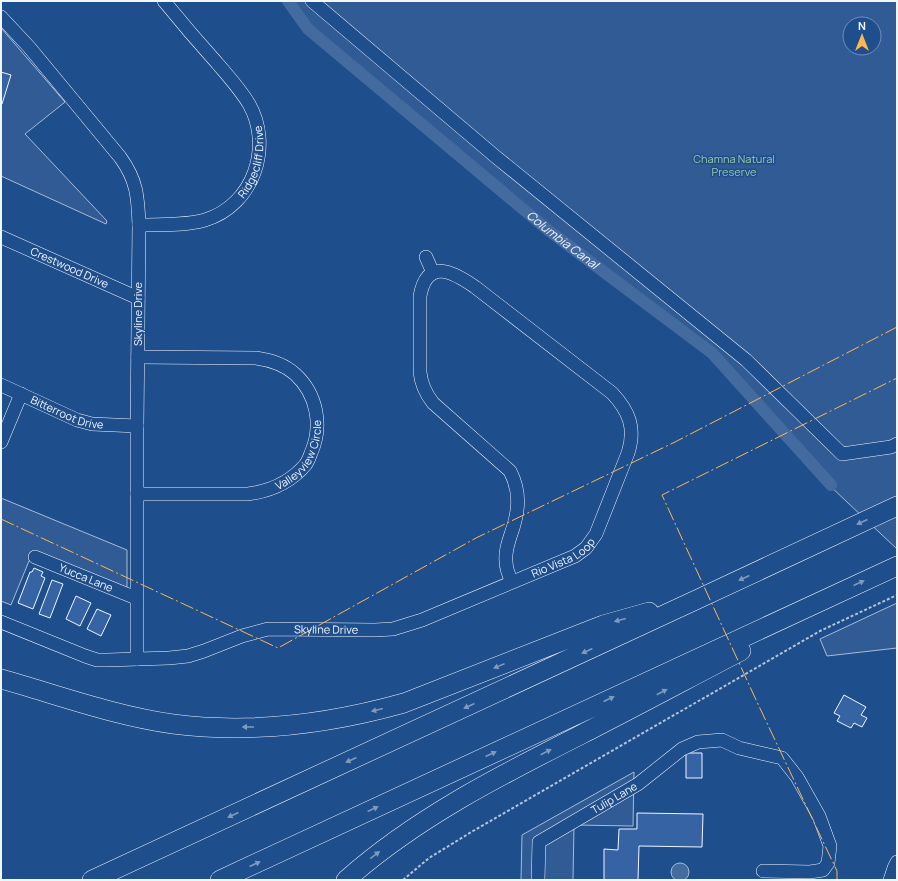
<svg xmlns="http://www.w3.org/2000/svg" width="898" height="881" viewBox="0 0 898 881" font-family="Manrope,sans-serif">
	<rect width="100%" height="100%" fill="#1f4e8c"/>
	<!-- built -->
	<path fill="#305b95" stroke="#a8bbd7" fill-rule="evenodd" d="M 288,1 L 897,1 L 897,549 L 830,486 L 712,353 L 548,230 L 308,29 ZM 850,24 L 874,24 L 874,48 L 850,48 Z
		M 1,28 L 65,102 L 25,134 L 107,221 L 106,224 L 1,176 Z
		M 1,498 L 127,550 L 127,594 L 35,557 L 29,561 L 11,605 L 1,601 Z
		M 897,603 L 897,648 L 827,656 L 820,639 Z
		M 634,772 L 633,826 L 574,825 L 573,880 L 521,880 L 522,835 Z"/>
	<!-- water -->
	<path fill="#446ba0" stroke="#a8bbd7" d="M671 872a9 9 0 1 1 18 0a9 9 0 1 1-18 0Z"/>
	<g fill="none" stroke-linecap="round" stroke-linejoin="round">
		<!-- canal -->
		<path stroke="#446ba0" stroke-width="12" id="s1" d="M 288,1 L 308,29 L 548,230 L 712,353 L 831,485"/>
	</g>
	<!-- building -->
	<path fill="#3563a3" stroke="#f2f6ff" d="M 1,72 L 11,75 L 2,104 L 1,103 Z
		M 34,568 L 43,572 L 41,576 L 45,578 L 33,609 L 18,603 L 30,572 L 32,572 Z
		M 52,580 L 63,584 L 50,618 L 39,614 Z
		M 76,596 L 91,603 L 80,626 L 66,619 Z
		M 97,609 L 111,615 L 101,636 L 87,629 Z
		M 844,695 L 866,707 L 861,715 L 867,718 L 862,727 L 854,723 L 851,728 L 837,721 L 840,716 L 834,713 Z
		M 686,753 L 702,753 L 702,778 L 686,778 Z
		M 637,813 L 703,814 L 702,847 L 639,846 L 638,880 L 604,880 L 604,849 L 618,850 L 619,829 L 637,829 Z"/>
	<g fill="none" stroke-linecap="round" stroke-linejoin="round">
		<!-- minor casing -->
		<g stroke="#f2f6ff" stroke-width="14">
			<g id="minor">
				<path d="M 312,1 L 496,157 L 746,360 L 842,454 L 891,447 L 897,444"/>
				<path d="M 1,17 L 29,47 L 120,157 C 137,180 138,197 139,225 L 137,426 L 137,659"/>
				<path id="s2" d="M 139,225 C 161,224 185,226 205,220 C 254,205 273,146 249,104 C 240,89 228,76 217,63 C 199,43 181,22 164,1"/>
				<path id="s3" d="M 1,237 L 138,298"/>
				<path d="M 426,257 L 433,273"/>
				<path id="s4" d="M 1,385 L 77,420 L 92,424 L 137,426"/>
				<path d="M 1,442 L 21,394"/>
				<path id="s5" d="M 137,494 L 248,494 C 271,491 291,482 306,464 C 308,461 310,456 311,453 C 323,426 317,394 295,374 C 284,364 270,360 256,358 L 138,357"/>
				<path id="s6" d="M 35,557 L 136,598"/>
				<path id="s7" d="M 1,622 L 85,656 L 97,660 L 107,660 L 169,658 L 188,656 L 204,651 L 242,636 L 268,629 L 375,630 L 393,629 L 422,620 L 575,556 L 586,548 L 596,534 L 628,453 C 636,428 629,411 612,393 L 475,287 C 452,271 427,258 420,296 L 420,372 C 421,384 426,394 433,403 L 510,471 C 521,492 519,512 511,534 C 508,543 505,552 506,561 C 506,569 509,576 512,582"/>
				<path id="s8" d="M 538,880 L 539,842 L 638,784 L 682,749 L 698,742 L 722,740 L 739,748 L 782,758 L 797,777 L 819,816 L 830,846 L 828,863 L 823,870 L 810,872 L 763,871"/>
				<path d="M 890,880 L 894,868 L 897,862"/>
			</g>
		</g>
		<!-- highway casing -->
		<g stroke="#f2f6ff" stroke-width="20">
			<path id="highway" d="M 1,679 C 58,695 115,716 173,724 C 250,734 329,724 404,703 L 603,625 L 649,612
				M 92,880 L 698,599 L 897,506
				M 220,880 L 897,566
				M 346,880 C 418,816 505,773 590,730 C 641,704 691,677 741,651"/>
		</g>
		<!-- path -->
		<path stroke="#b3c4dc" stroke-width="2" stroke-dasharray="3 2" stroke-linecap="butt" d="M 403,880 L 429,858 L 473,831 L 820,631 L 897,595"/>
		<!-- minor -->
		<use href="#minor" stroke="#1f4e8c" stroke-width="13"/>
		<!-- highway -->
		<use href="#highway" stroke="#1f4e8c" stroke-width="19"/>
		<!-- power -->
		<path stroke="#ffb74d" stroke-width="1" stroke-dasharray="14 3 2 3" stroke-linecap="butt" d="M 1,519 L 278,648 L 476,538 L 675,442 L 897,327
			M 837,880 L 837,871 L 757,702 L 662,495 L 897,378"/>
	</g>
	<!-- one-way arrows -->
	<defs><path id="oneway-solid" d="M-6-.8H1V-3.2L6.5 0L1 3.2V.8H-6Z"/></defs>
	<g fill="#7e9ac0">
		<use href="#oneway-solid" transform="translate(862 522) rotate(155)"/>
		<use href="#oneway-solid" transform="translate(744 578) rotate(155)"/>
		<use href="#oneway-solid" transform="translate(859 583) rotate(-25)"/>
		<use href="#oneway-solid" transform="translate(620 620) rotate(165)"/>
		<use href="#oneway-solid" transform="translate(587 651) rotate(155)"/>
		<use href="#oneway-solid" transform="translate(499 666) rotate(158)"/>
		<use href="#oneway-solid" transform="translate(662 692) rotate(-28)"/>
		<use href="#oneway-solid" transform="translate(609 699) rotate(-25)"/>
		<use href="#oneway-solid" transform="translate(469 706) rotate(155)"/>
		<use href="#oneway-solid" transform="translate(377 710) rotate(166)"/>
		<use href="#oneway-solid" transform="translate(248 727) rotate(180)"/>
		<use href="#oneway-solid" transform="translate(546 752) rotate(-27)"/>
		<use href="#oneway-solid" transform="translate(491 754) rotate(-25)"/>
		<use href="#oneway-solid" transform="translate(351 760) rotate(155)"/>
		<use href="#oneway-solid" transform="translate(373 809) rotate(-25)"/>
		<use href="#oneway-solid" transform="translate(233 815) rotate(155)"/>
		<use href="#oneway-solid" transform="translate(375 855) rotate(-37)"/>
		<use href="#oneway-solid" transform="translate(255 864) rotate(-25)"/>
	</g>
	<g text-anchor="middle" stroke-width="3" stroke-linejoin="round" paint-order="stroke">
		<!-- park labels -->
		<g font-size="11" fill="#97c8a6" stroke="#1f4e8c">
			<text x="734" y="163">Chamna Natural<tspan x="734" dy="13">Preserve</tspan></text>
		</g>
		<!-- street labels -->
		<g font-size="11" fill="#f2f6ff" stroke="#1f4e8c">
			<text dy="4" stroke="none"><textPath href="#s2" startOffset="147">Ridgecliff Drive</textPath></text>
			<text dy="4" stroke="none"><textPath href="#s3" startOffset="75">Crestwood Drive</textPath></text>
			<text transform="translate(138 314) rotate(-90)" y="4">Skyline Drive</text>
			<text dy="4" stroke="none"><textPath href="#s4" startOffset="72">Bitterroot Drive</textPath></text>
			<text dy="4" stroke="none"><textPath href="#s5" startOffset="182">Valleyview Circle</textPath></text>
			<text dy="4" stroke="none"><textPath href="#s7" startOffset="589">Rio Vista Loop</textPath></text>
			<text dy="4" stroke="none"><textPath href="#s6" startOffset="55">Yucca Lane</textPath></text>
			<text dy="4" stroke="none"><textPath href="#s7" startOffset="337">Skyline Drive</textPath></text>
			<text dy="4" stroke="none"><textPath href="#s8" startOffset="125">Tulip Lane</textPath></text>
		</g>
		<!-- water labels -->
		<g font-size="12" font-style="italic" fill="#f2f6ff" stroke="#1f4e8c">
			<text dy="4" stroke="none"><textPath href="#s1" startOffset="365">Columbia Canal</textPath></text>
		</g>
	</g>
	<!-- border -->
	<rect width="898" height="881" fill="none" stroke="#f2f6ff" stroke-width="4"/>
	<!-- north arrow -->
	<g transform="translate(862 36)"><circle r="19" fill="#1f4e8c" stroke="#7391ba"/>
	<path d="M0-3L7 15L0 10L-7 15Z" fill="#ffb74d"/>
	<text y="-6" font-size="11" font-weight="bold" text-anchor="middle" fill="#f2f6ff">N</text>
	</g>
</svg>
